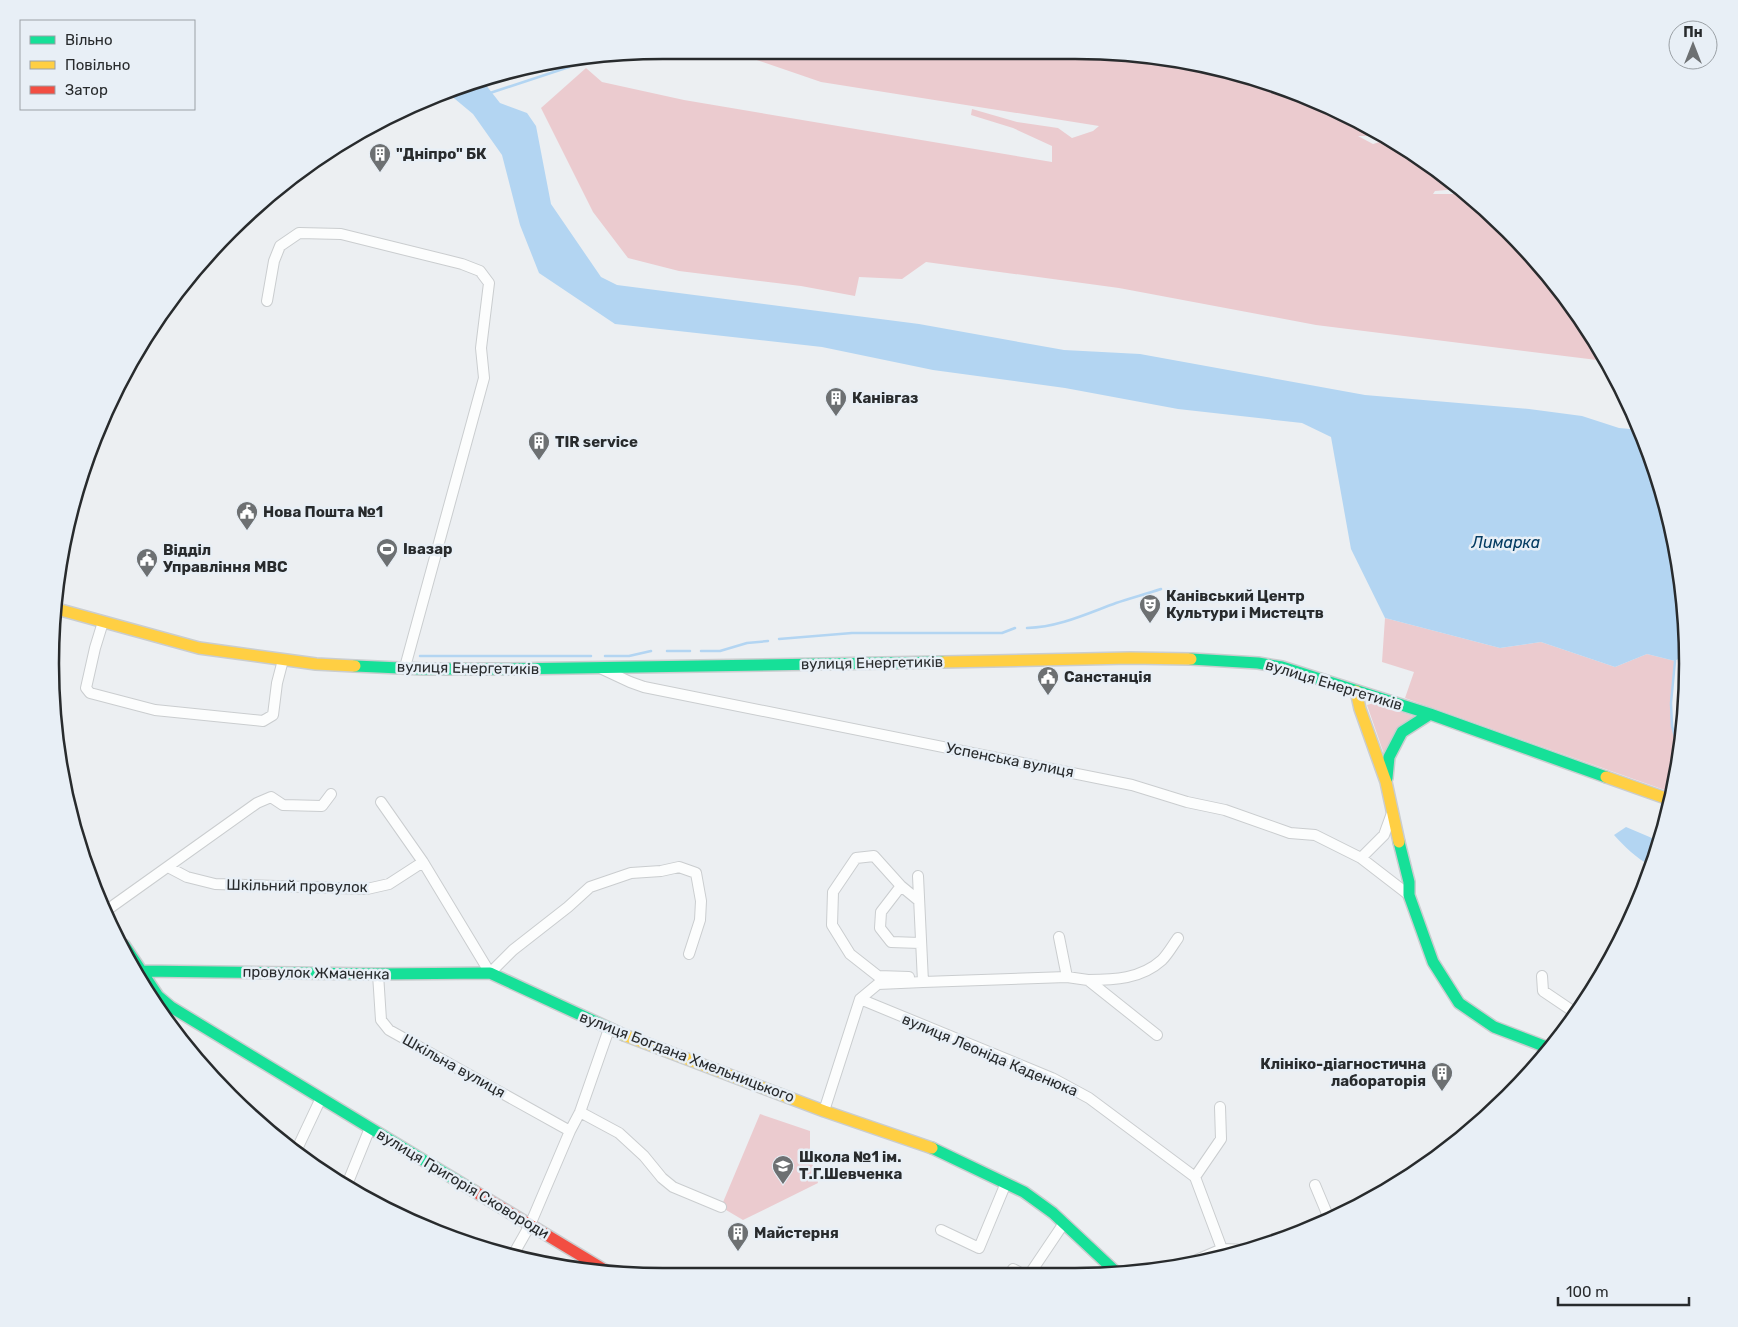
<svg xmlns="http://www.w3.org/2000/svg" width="1738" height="1327" viewBox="0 0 1738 1327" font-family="Rubik,sans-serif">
	<rect width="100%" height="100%" fill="#eceff2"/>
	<!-- green -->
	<path fill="#ebcbcf" d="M 728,50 L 1114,51 L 1234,71 L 1346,113 L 1385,136 L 1358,136 L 1373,144 L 1390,139 L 1416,154 L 1458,189 L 1435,191 L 1433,194 L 1465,194 L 1508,229 L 1584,322 L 1605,361 L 1316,325 L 1119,288 L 926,262 L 902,279 L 859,277 L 855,296 L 801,286 L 679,271 L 628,258 L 593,212 L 541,108 L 586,68 L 602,82 L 684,100 L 1052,162 L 1052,146 L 1013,128 L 971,115 L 972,109 L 1017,122 L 1058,128 L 1072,138 L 1093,131 L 1099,126 L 821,82 Z
		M 1385,618 L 1500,648 L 1541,642 L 1615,667 L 1647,654 L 1675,661 L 1671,703 L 1672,725 L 1679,757 L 1676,783 L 1673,793 L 1405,698 L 1414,672 L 1382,662 Z
		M 1374,703 L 1416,717 L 1385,757 L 1367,705 Z
		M 760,1114 L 810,1131 L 810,1156 L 818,1183 L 743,1220 L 721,1207 Z"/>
	<!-- water -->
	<path fill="#b3d5f2" d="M 482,80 L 500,103 L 527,113 L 536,126 L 551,204 L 601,277 L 617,285 L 919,324 L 1064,350 L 1140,354 L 1365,395 L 1529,409 L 1582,416 L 1619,428 L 1642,430 L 1676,544 L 1687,653 L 1675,661 L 1647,654 L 1615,667 L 1541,642 L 1500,648 L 1385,618 L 1351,549 L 1331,437 L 1302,423 L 1178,409 L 1065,388 L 933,370 L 822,347 L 615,324 L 539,273 L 520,225 L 502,155 L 473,114 L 449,94 Z
		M 1626,827 L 1659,841 L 1651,866 C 1636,858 1625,847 1614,835 Z"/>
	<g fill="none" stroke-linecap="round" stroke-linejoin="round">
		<!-- stream -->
		<path stroke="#b3d5f2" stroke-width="2.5" d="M 490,93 L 569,67
			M 1027,628 C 1059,627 1086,614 1116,603 C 1131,598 1146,594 1161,589
			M 779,639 L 852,633 L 1002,633 L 1015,628
			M 667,651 L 690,651
			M 701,651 L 720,651 L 747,643 L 768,641
			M 420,656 L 591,656
			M 605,656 L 629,656 L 651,651
			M 1675,661 L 1671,703 L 1672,726 L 1678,748"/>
		<!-- street casing -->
		<g stroke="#cacdcf" stroke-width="12">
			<path id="street" d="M 267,301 L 274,261 L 280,246 L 299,233 L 341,234 L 462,264 L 480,271 L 489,283 L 481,348 L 484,378 L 405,667
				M 103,622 L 95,648 L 86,688 L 90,693 L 155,710 L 263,721 L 273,715 L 277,683 L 283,660
				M 600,668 L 630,682 L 644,687 L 1132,785 L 1187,802 L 1225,810 L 1290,833 L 1315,835 L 1361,858 L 1384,835 L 1392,813
				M 381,802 L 423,862 L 490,973 L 513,950 L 568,907 L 590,887 L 631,873 L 661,871 L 679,867 L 696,873 L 701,901 L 700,920 L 689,954
				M 1361,858 L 1409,895
				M 168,867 L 187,877 L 215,884 L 367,889 L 389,884 L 423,862
				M 901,886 L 918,900
				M 107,910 L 257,803 L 271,797 L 283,805 L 322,806 L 331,794
				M 1059,937 L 1067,977
				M 378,974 L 381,1020 L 389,1030 L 570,1131
				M 1542,976 L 1543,991 L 1577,1014
				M 909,977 L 878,976 L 850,954 L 832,925 L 833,892 L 856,858 L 874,856 L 901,886 L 881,912 L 880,928 L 891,942 L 920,943
				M 1088,980 C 1114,980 1141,979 1162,960 C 1168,954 1173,945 1178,938
				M 923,982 L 1067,977 L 1088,980 L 1157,1035
				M 860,999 L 1052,1078 L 1089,1098 L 1195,1177
				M 860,999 L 878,984 L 923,982 L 918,876
				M 824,1111 L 860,999
				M 580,1112 L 619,1133 L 644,1156 L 662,1178 L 673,1187 L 721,1207
				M 297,1149 L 321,1098
				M 1195,1177 L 1221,1139 L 1220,1107
				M 1195,1177 L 1222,1249
				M 1315,1185 L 1328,1216
				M 346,1187 L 370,1128
				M 941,1230 L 979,1248 L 1006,1183
				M 513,1255 L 530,1225 L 570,1131 L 580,1112 L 609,1029
				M 1187,1264 L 1222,1249 L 1247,1250
				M 1013,1269 L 1019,1272
				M 1031,1272 L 1064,1223"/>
		</g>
		<!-- fast casing -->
		<g stroke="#cacdcf" stroke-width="14">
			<path id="fast" d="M 1191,659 L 1258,663 L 1282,667 L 1430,714 L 1606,777
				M 355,666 L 423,669 L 509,669 L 943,662
				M 1387,778 L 1389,757 L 1402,732 L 1430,714
				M 1399,842 L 1409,882 L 1409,895 L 1433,962 L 1459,1003 L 1494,1027 L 1549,1048
				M 124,945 L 158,996 L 171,1007 L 474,1191
				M 142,971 L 378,974 L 490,973 L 624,1035
				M 932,1148 L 1024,1192 L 1053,1213 L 1116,1272"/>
		</g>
		<!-- slow casing -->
		<g stroke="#cacdcf" stroke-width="14">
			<path id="slow" d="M 57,609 L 199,648 L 316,664 L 355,666
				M 943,662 L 1130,658 L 1191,659
				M 1356,691 L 1360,709 L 1386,782 L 1399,842
				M 1606,777 L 1671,800
				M 624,1035 L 824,1111 L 932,1148"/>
		</g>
		<!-- jam casing -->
		<g stroke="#cacdcf" stroke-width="14">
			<path id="jam" d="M 474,1191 L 608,1272"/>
		</g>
		<!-- street -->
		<use href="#street" stroke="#fcfdfd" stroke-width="10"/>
		<!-- fast -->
		<use href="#fast" stroke="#16e098" stroke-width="11"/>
		<!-- slow -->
		<use href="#slow" stroke="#ffcf43" stroke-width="11"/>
		<!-- jam -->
		<use href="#jam" stroke="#f24e42" stroke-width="11"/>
	</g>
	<!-- icons -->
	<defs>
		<g id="building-pin" transform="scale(1.125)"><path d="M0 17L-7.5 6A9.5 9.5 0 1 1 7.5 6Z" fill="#6d7072" stroke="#e8eff6"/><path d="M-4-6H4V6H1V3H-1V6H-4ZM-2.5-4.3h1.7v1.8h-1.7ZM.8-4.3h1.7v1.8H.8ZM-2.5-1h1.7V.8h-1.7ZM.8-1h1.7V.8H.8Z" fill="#fff"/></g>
		<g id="civic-pin" transform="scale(1.125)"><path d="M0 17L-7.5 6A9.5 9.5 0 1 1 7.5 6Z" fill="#6d7072" stroke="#e8eff6"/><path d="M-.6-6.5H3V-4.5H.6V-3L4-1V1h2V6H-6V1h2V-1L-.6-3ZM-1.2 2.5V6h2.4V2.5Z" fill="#fff"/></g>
		<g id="stadium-pin" transform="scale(1.125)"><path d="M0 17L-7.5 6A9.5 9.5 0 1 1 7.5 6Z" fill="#6d7072" stroke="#e8eff6"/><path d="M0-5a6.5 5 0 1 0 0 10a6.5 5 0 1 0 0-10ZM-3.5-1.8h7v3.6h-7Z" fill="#fff"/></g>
		<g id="theatre-pin" transform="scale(1.125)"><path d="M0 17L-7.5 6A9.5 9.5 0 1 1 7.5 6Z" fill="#6d7072" stroke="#e8eff6"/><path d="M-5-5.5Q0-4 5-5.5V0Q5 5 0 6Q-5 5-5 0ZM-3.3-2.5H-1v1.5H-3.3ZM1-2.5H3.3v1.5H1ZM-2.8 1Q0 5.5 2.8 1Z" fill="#fff"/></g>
		<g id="school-pin" transform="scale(1.125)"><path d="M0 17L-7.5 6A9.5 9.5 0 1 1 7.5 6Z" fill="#6d7072" stroke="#e8eff6"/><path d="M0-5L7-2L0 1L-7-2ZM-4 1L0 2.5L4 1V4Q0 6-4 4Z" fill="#fff"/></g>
	</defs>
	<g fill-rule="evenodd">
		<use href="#building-pin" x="380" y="154"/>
		<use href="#building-pin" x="836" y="398"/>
		<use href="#building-pin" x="539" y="442"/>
		<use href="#civic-pin" x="247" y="512"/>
		<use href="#stadium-pin" x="387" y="549"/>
		<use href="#civic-pin" x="147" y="559"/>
		<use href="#theatre-pin" x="1150" y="605"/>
		<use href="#civic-pin" x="1048" y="677"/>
		<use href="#building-pin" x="1442" y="1073"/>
		<use href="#school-pin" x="783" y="1166"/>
		<use href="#building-pin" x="738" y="1233"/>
	</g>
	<g text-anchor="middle" stroke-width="5" stroke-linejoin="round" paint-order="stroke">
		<!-- poi labels -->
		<g font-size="15" font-weight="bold" fill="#282b2d" stroke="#e8eff6" text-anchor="start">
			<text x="396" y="159">"Дніпро" БК</text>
			<text x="852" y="403">Канівгаз</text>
			<text x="555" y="447">TIR service</text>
			<text x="263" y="517">Нова Пошта №1</text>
			<text x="403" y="554">Івазар</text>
			<text x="163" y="555">Відділ<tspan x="163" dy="17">Управління МВС</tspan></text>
			<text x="1166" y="601">Канівський Центр<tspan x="1166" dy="17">Культури і Мистецтв</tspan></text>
			<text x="1064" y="682">Санстанція</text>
			<text x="1426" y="1069" text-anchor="end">Клініко-діагностична<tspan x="1426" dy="17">лабораторія</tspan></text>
			<text x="799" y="1162">Школа №1 ім.<tspan x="799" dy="17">Т.Г.Шевченка</tspan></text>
			<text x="754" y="1238">Майстерня</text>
		</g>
		<!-- street labels -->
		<g font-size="15" fill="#282b2d" stroke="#e8eff6">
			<text transform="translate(872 663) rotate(-1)" y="5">вулиця Енергетиків</text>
			<text transform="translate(468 668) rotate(1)" y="5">вулиця Енергетиків</text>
			<text transform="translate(1334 685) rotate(17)" y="5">вулиця Енергетиків</text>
			<text transform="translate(1010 760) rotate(11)" y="5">Успенська вулиця</text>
			<text transform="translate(297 886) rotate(1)" y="5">Шкільний провулок</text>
			<text transform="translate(316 973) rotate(1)" y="5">провулок Жмаченка</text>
			<text transform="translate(990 1055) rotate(23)" y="5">вулиця Леоніда Каденюка</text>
			<text transform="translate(687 1057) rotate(21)" y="5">вулиця Богдана Хмельницького</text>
			<text transform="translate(454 1066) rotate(29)" y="5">Шкільна вулиця</text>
			<text transform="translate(463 1184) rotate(31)" y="5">вулиця Григорія Сковороди</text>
		</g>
		<!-- water labels -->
		<g font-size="16" font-style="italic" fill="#033b61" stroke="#e8eff6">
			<text x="1506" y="548">Лимарка</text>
		</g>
	</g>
	<!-- crop -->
	<path d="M0 0H1738V1327H0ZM663 59H1075A604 604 0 0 1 1679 663V664A604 604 0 0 1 1075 1268H663A604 604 0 0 1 59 664V663A604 604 0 0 1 663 59Z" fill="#e8eff6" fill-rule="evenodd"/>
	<path fill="none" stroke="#282b2d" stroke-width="2.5" d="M663 59H1075A604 604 0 0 1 1679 663V664A604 604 0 0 1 1075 1268H663A604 604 0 0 1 59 664V663A604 604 0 0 1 663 59Z"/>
	<!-- legend -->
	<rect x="20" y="20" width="175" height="90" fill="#e8eff6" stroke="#9ba1a6"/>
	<rect x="30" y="36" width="25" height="8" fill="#16e098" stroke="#9ba1a6"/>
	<text x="65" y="45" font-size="15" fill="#282b2d">Вільно</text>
	<rect x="30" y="61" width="25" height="8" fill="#ffcf43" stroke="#9ba1a6"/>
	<text x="65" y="70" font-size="15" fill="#282b2d">Повільно</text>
	<rect x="30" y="86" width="25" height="8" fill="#f24e42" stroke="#9ba1a6"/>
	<text x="65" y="95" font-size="15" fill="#282b2d">Затор</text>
	<!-- north arrow -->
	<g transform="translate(1693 45)"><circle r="24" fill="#e8eff6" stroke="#9ba1a6"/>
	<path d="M0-4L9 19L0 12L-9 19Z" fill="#6d7072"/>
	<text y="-8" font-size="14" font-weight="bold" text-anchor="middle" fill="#282b2d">Пн</text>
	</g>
	<!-- scale -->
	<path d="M1558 1297v8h131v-8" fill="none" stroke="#282b2d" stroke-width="2.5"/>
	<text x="1566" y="1297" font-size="15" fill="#282b2d" stroke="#e8eff6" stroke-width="4" paint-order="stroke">100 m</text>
</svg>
